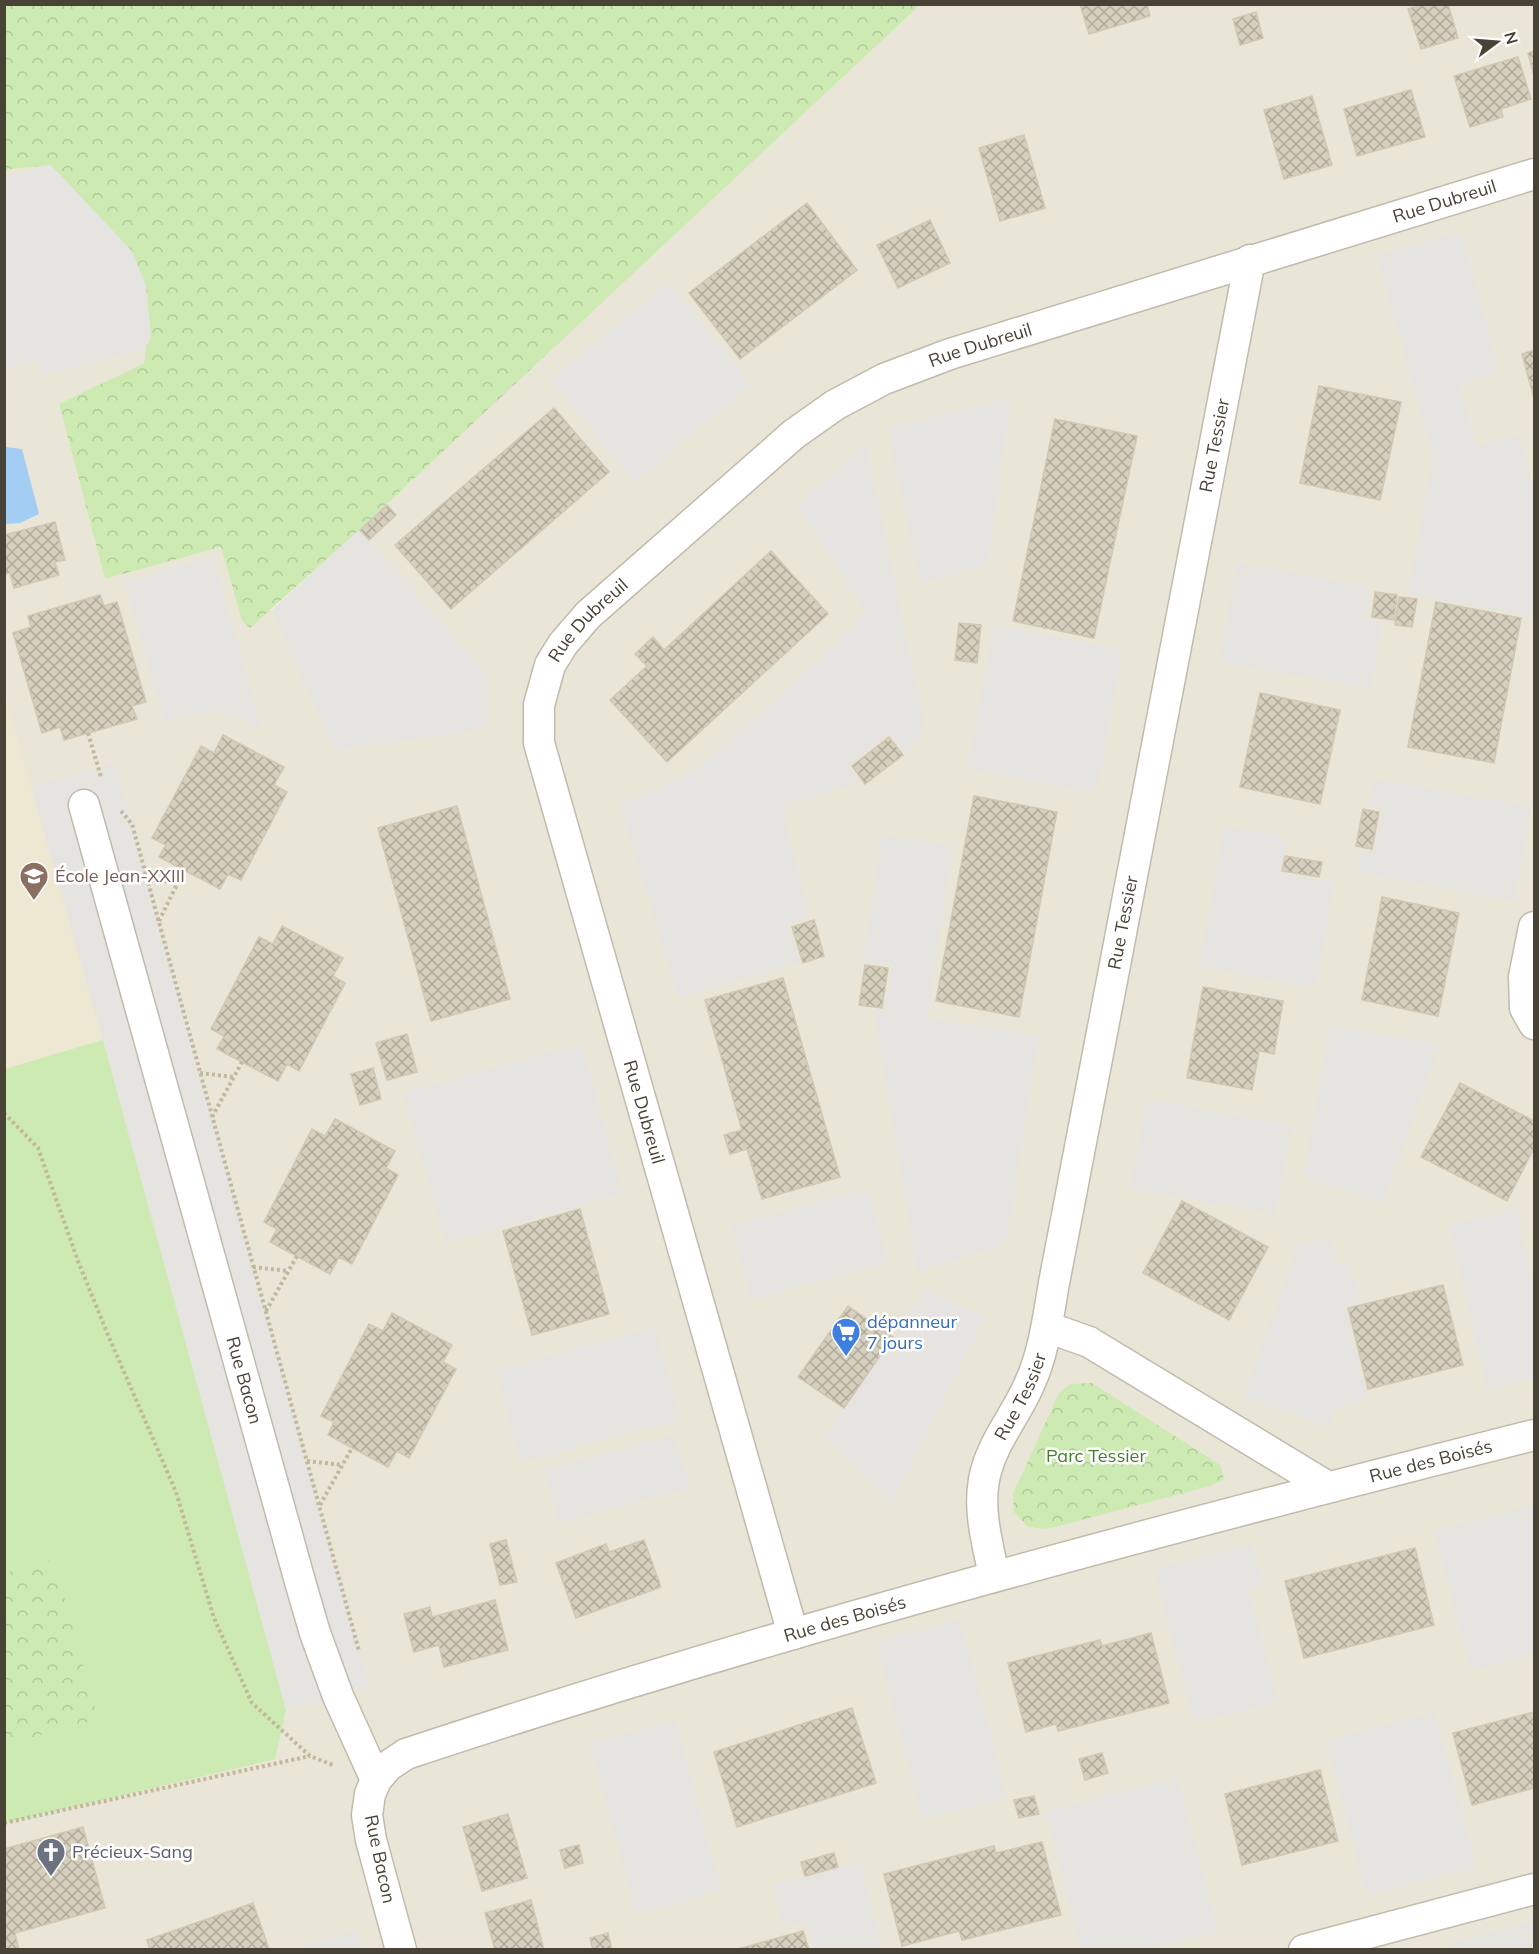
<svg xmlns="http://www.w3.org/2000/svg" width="1539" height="1954" viewBox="0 0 1539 1954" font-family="Mulish,sans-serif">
	<defs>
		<pattern id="forest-crowns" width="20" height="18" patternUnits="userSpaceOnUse" patternTransform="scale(1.5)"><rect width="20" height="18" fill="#cceab1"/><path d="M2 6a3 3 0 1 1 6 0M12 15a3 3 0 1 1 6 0" fill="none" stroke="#b1ca99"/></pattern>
		<pattern id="building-cross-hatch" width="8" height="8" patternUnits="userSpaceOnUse" patternTransform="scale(1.5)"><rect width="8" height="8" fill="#d7cfbe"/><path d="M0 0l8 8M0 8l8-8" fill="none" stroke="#b0aa9b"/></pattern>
	</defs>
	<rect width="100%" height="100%" fill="#f5f2e9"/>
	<!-- residential -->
	<path fill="#e9e5d7" d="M 920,5 L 1534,5 L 1534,1949 L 5,1949 L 4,170 L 51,165 L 151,336 L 146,348 L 144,363 L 59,404 L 105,579 L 221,547 L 242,621 L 272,610 Z"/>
	<!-- education -->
	<path fill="#eee8d3" d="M 4,690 L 103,1040 L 5,1069 L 4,1069 Z"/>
	<!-- grass -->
	<path fill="#cceab1" d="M 103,1040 L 286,1710 L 275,1759 L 5,1823 L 5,1745 L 98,1719 L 54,1560 L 5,1573 L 5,1069 Z"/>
	<!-- forest -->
	<path fill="url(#forest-crowns)" d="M 4,5 L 920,5 L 359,530 L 250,628 L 242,621 L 221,547 L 105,579 L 59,404 L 144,363 L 146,348 L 151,336 L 51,165 L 5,170 Z
		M 1092,1383 L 1220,1465 L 1224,1479 L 1210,1486 L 1047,1529 L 1028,1527 L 1014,1512 L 1013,1494 L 1059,1393 L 1071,1384 Z
		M 54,1559 L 98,1719 L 5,1745 L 5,1573 Z"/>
	<!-- parking -->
	<path fill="#e6e4e1" d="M 51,165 L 132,251 L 146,285 L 151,336 L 146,348 L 41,376 L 37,360 L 5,369 L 4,177 Z
		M 1461,232 L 1499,372 L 1459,384 L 1476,446 L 1519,435 L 1534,491 L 1534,617 L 1408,594 L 1433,457 L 1377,255 Z
		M 668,283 L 752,386 L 634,482 L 550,379 Z
		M 1011,397 L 987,566 L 920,583 L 887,428 Z
		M 865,441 L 925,727 L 907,755 L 890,733 L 847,766 L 859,783 L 796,802 L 788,806 L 784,815 L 786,826 L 810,917 L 788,923 L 800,962 L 678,998 L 620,803 L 659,788 L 686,774 L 711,758 L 864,617 L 863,607 L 797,507 Z
		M 359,530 L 489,676 L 487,729 L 334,750 L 272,610 Z
		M 213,557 L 262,731 L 239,718 L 214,712 L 189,714 L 165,722 L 125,582 Z
		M 1237,563 L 1372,587 L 1366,619 L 1382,622 L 1370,689 L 1219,662 Z
		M 994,625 L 1123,650 L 1096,793 L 967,769 Z
		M 115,763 L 369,1687 L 286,1710 L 103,1040 L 31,787 Z
		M 1374,779 L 1531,807 L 1514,901 L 1358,872 L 1361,850 L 1374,852 L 1382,809 L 1369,806 Z
		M 1224,826 L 1287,837 L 1281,873 L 1334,882 L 1316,988 L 1199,967 Z
		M 882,835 L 953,846 L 927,1018 L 1039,1036 L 1006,1244 L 917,1272 L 874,1011 L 884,1011 L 892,966 L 863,961 Z
		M 1330,1025 L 1440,1045 L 1383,1203 L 1303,1177 Z
		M 581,1043 L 623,1193 L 446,1243 L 403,1093 Z
		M 1147,1099 L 1292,1126 L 1275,1215 L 1130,1188 Z
		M 868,1188 L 888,1263 L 751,1300 L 731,1226 Z
		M 1515,1209 L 1534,1291 L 1534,1379 L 1487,1390 L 1449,1225 Z
		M 1329,1237 L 1337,1267 L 1350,1263 L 1361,1303 L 1344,1308 L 1369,1399 L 1335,1408 L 1328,1428 L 1243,1397 L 1298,1245 Z
		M 926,1289 L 985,1317 L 891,1504 L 824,1438 Z
		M 655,1327 L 680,1419 L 521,1462 L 496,1370 Z
		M 674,1435 L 689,1488 L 559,1523 L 545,1470 Z
		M 1534,1504 L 1534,1654 L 1471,1671 L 1434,1531 Z
		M 1252,1543 L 1263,1584 L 1248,1588 L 1278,1702 L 1194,1723 L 1154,1569 Z
		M 960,1619 L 1007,1798 L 923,1820 L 876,1642 Z
		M 1435,1712 L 1476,1867 L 1366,1895 L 1326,1740 Z
		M 675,1720 L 721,1891 L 636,1914 L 590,1743 Z
		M 1177,1777 L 1218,1931 L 1148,1949 L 1081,1949 L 1045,1812 Z
		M 860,1862 L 883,1949 L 813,1949 L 806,1922 L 783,1927 L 772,1885 Z
		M 1534,1921 L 1534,1949 L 1452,1949 L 1450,1942 Z
		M 357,1930 L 362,1949 L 289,1949 Z"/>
	<!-- water -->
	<path fill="#a4cdf3" d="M 5,447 L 22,449 L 39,514 L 20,523 L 5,524 Z"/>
	<!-- building -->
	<path fill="url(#building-cross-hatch)" stroke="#d2c7b1" stroke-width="1.5" d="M 1080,4 L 1147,4 L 1150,16 L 1089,34 Z
		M 1423,4 L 1448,4 L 1458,38 L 1421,49 L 1408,9 Z
		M 1256,12 L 1263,38 L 1240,45 L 1233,19 Z
		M 1534,51 L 1534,76 L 1528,53 Z
		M 1518,57 L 1531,99 L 1501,109 L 1503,117 L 1470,127 L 1454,76 Z
		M 1411,90 L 1425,137 L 1357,156 L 1344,109 Z
		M 1312,96 L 1332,165 L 1284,179 L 1264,110 Z
		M 1024,135 L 1045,208 L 1000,221 L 979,148 Z
		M 807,203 L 857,270 L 740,359 L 689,293 Z
		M 930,220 L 950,263 L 898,288 L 877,245 Z
		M 1534,350 L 1534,398 L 1522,354 Z
		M 1319,386 L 1401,402 L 1380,500 L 1300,483 Z
		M 554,408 L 609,472 L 451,609 L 395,545 Z
		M 1055,419 L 1137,436 L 1094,638 L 1013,621 Z
		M 387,505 L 396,515 L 369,540 L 360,530 Z
		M 55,522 L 65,560 L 55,562 L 59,575 L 14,588 L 10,573 L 4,574 L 4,535 Z
		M 771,551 L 828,614 L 667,762 L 610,700 L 647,666 L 635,654 L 653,637 L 664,650 Z
		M 1375,592 L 1397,595 L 1394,620 L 1372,617 Z
		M 100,595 L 104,606 L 117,602 L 146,702 L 132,706 L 137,719 L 64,740 L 60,727 L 42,733 L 13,633 L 31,627 L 28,616 Z
		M 1399,597 L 1417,599 L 1412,627 L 1395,625 Z
		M 1436,602 L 1521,618 L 1494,763 L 1408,747 Z
		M 959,623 L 981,625 L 977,663 L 955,660 Z
		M 1260,693 L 1340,710 L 1320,804 L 1240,787 Z
		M 223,735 L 284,767 L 274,785 L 287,792 L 241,880 L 228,874 L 220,889 L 159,857 L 166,845 L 152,838 L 201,746 L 214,753 Z
		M 889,737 L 903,755 L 865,784 L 852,766 Z
		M 974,796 L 1057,812 L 1019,1017 L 936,1001 Z
		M 457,806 L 510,999 L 431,1021 L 378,828 Z
		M 1363,809 L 1379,812 L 1372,849 L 1356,846 Z
		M 1285,856 L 1322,862 L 1319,877 L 1282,871 Z
		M 1382,897 L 1459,913 L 1438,1016 L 1362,1000 Z
		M 814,920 L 824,956 L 803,963 L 792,927 Z
		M 282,926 L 343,958 L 333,976 L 345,983 L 299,1071 L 287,1064 L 278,1081 L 217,1049 L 224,1036 L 211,1029 L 259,937 L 273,944 Z
		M 865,965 L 888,968 L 882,1008 L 859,1005 Z
		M 783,978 L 840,1177 L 762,1199 L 747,1149 L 730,1154 L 724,1135 L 742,1130 L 705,1000 Z
		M 1203,987 L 1283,1001 L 1274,1054 L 1259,1051 L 1252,1090 L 1187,1078 Z
		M 407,1034 L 417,1072 L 387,1080 L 376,1043 Z
		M 373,1068 L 381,1099 L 360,1105 L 351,1074 Z
		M 1460,1083 L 1534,1121 L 1534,1148 L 1507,1201 L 1421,1157 Z
		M 335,1119 L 395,1151 L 386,1168 L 398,1175 L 352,1264 L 339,1257 L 330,1274 L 270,1242 L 277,1229 L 264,1222 L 312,1129 L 325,1136 Z
		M 1182,1201 L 1268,1247 L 1229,1320 L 1143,1273 Z
		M 580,1209 L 609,1314 L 532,1335 L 503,1231 Z
		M 1443,1285 L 1463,1365 L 1368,1389 L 1348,1308 Z
		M 848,1306 L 893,1337 L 844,1408 L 798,1377 Z
		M 392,1313 L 452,1345 L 443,1362 L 456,1369 L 409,1458 L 397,1451 L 388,1467 L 328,1435 L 334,1422 L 321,1416 L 369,1324 L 383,1331 Z
		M 506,1540 L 517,1582 L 500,1585 L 490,1544 Z
		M 644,1540 L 661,1587 L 576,1618 L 556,1563 L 606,1544 L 609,1552 Z
		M 1415,1548 L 1434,1625 L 1304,1658 L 1285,1581 Z
		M 495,1600 L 508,1650 L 444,1667 L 439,1645 L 414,1652 L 404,1614 L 430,1607 L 432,1617 Z
		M 1151,1633 L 1169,1703 L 1058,1731 L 1056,1724 L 1026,1732 L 1008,1663 L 1100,1640 L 1102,1646 Z
		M 852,1708 L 876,1783 L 737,1827 L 714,1752 Z
		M 1534,1712 L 1534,1788 L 1472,1805 L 1453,1733 Z
		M 1102,1753 L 1108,1773 L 1085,1780 L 1079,1759 Z
		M 1320,1770 L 1338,1841 L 1242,1865 L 1225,1794 Z
		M 1034,1796 L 1039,1814 L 1019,1818 L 1014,1800 Z
		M 508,1814 L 527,1878 L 482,1891 L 463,1827 Z
		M 83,1827 L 105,1908 L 15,1933 L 19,1950 L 4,1950 L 4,1849 Z
		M 1042,1842 L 1061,1915 L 962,1940 L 959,1931 L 902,1946 L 884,1874 L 994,1846 L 996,1853 Z
		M 579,1845 L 583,1863 L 565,1868 L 560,1850 Z
		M 834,1853 L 838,1867 L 805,1876 L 801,1862 Z
		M 531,1900 L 544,1950 L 495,1950 L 485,1913 Z
		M 253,1903 L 269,1949 L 150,1950 L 147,1940 Z
		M 803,1931 L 809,1950 L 734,1950 Z
		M 608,1933 L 612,1950 L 593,1950 L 590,1938 Z"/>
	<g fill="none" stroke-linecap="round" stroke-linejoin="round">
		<!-- minor casing -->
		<g stroke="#c1bbab" stroke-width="33">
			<g id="minor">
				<path id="s1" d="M 84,805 L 301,1585 L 315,1633 L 338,1696 L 376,1780"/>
				<path d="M 1534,927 L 1524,977 L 1525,1008 L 1534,1024"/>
				<path d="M 1047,1327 L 1089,1342 L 1328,1487"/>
				<path id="s2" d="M 994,1576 C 988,1545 978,1512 984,1480 C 990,1445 1015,1417 1029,1385 C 1044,1353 1048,1317 1054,1283 L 1250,260"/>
				<path id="s3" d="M 793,1634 L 539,743 L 539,705 L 550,665 L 563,644 L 588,615 L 794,434 L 835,405 L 884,379 L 950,354 L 1534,174"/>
				<path id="s4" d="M 401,1950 L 371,1840 L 367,1815 L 370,1794 L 376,1780 L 388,1766 L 406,1754 C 777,1631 1155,1531 1534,1435"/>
				<path d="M 1304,1950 L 1534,1889"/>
			</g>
		</g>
		<!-- path -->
		<path stroke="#c3b89c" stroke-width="4" stroke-dasharray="3 3" stroke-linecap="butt" d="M 88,733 L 101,777
			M 121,811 L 132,824 L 359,1651
			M 147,878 L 177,883
			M 159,921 L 184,870
			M 200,1073 L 233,1077
			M 4,1113 L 38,1148 L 78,1261 L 108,1335 L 176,1492 L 214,1618 L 252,1703 L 310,1756 L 333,1765
			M 212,1117 L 242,1062
			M 253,1267 L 288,1271
			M 266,1311 L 297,1256
			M 307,1461 L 343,1465
			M 320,1505 L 352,1448
			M 4,1823 L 310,1756"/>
		<!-- minor -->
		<use href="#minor" stroke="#fff" stroke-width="30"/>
	</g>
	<!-- icons -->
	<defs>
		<g id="school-pin" transform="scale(1.5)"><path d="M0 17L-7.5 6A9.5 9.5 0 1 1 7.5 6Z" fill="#8d6e63" stroke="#fff"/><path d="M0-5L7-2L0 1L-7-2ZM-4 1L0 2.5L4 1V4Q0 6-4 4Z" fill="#fff"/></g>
		<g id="supermarket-pin" transform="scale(1.5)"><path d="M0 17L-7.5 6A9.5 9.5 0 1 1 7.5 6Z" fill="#3f7fe0" stroke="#fff"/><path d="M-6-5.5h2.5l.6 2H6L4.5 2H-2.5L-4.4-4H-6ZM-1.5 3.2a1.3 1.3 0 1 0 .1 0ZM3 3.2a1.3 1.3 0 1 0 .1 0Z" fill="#fff"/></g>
		<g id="church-pin" transform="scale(1.5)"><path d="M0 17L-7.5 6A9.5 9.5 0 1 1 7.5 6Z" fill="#6b7280" stroke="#fff"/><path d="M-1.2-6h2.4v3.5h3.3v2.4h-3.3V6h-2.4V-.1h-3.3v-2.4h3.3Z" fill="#fff"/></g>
	</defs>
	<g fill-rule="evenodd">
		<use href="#school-pin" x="34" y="876"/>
		<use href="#supermarket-pin" x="846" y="1332"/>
		<use href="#church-pin" x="51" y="1852"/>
	</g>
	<g text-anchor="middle" stroke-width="5" stroke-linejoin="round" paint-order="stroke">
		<!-- street labels -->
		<g font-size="18" fill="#494337" stroke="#fff">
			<text dy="6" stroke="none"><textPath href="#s3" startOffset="2037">Rue Dubreuil</textPath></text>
			<text dy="6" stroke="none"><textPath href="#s3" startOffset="1551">Rue Dubreuil</textPath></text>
			<text dy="6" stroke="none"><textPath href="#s2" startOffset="1161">Rue Tessier</textPath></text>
			<text dy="6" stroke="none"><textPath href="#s3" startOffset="1065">Rue Dubreuil</textPath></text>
			<text dy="6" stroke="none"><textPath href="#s2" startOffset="675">Rue Tessier</textPath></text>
			<text transform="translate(644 1112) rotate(74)" y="6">Rue Dubreuil</text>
			<text dy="6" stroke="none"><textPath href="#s1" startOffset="597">Rue Bacon</textPath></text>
			<text dy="6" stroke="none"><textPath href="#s2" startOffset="189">Rue Tessier</textPath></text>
			<text dy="6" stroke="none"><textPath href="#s4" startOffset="1282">Rue des Boisés</textPath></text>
			<text dy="6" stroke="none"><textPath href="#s4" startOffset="675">Rue des Boisés</textPath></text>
			<text transform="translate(380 1859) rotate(78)" y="6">Rue Bacon</text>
		</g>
		<!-- education labels -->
		<g font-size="18" fill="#785e54" stroke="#fff" text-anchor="start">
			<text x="55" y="882">École Jean-XXIII</text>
		</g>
		<!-- shop labels -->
		<g font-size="18" fill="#366cbe" stroke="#fff" text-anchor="start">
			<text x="867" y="1328">dépanneur<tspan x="867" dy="21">7 jours</tspan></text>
		</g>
		<!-- park labels -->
		<g font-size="18" fill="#427d28" stroke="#fff">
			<text x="1096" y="1462">Parc Tessier</text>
		</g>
		<!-- worship labels -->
		<g font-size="18" fill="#5b616d" stroke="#fff" text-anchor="start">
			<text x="72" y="1858">Précieux-Sang</text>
		</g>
	</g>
	<!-- border -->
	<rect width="1539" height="1954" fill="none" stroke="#494337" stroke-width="12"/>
	<!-- north arrow -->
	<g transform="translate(1497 42) rotate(74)" stroke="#ffffff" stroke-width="4.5" paint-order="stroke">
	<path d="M0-4.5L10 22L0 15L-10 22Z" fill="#494337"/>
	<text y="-9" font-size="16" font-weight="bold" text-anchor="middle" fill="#494337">N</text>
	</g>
</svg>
